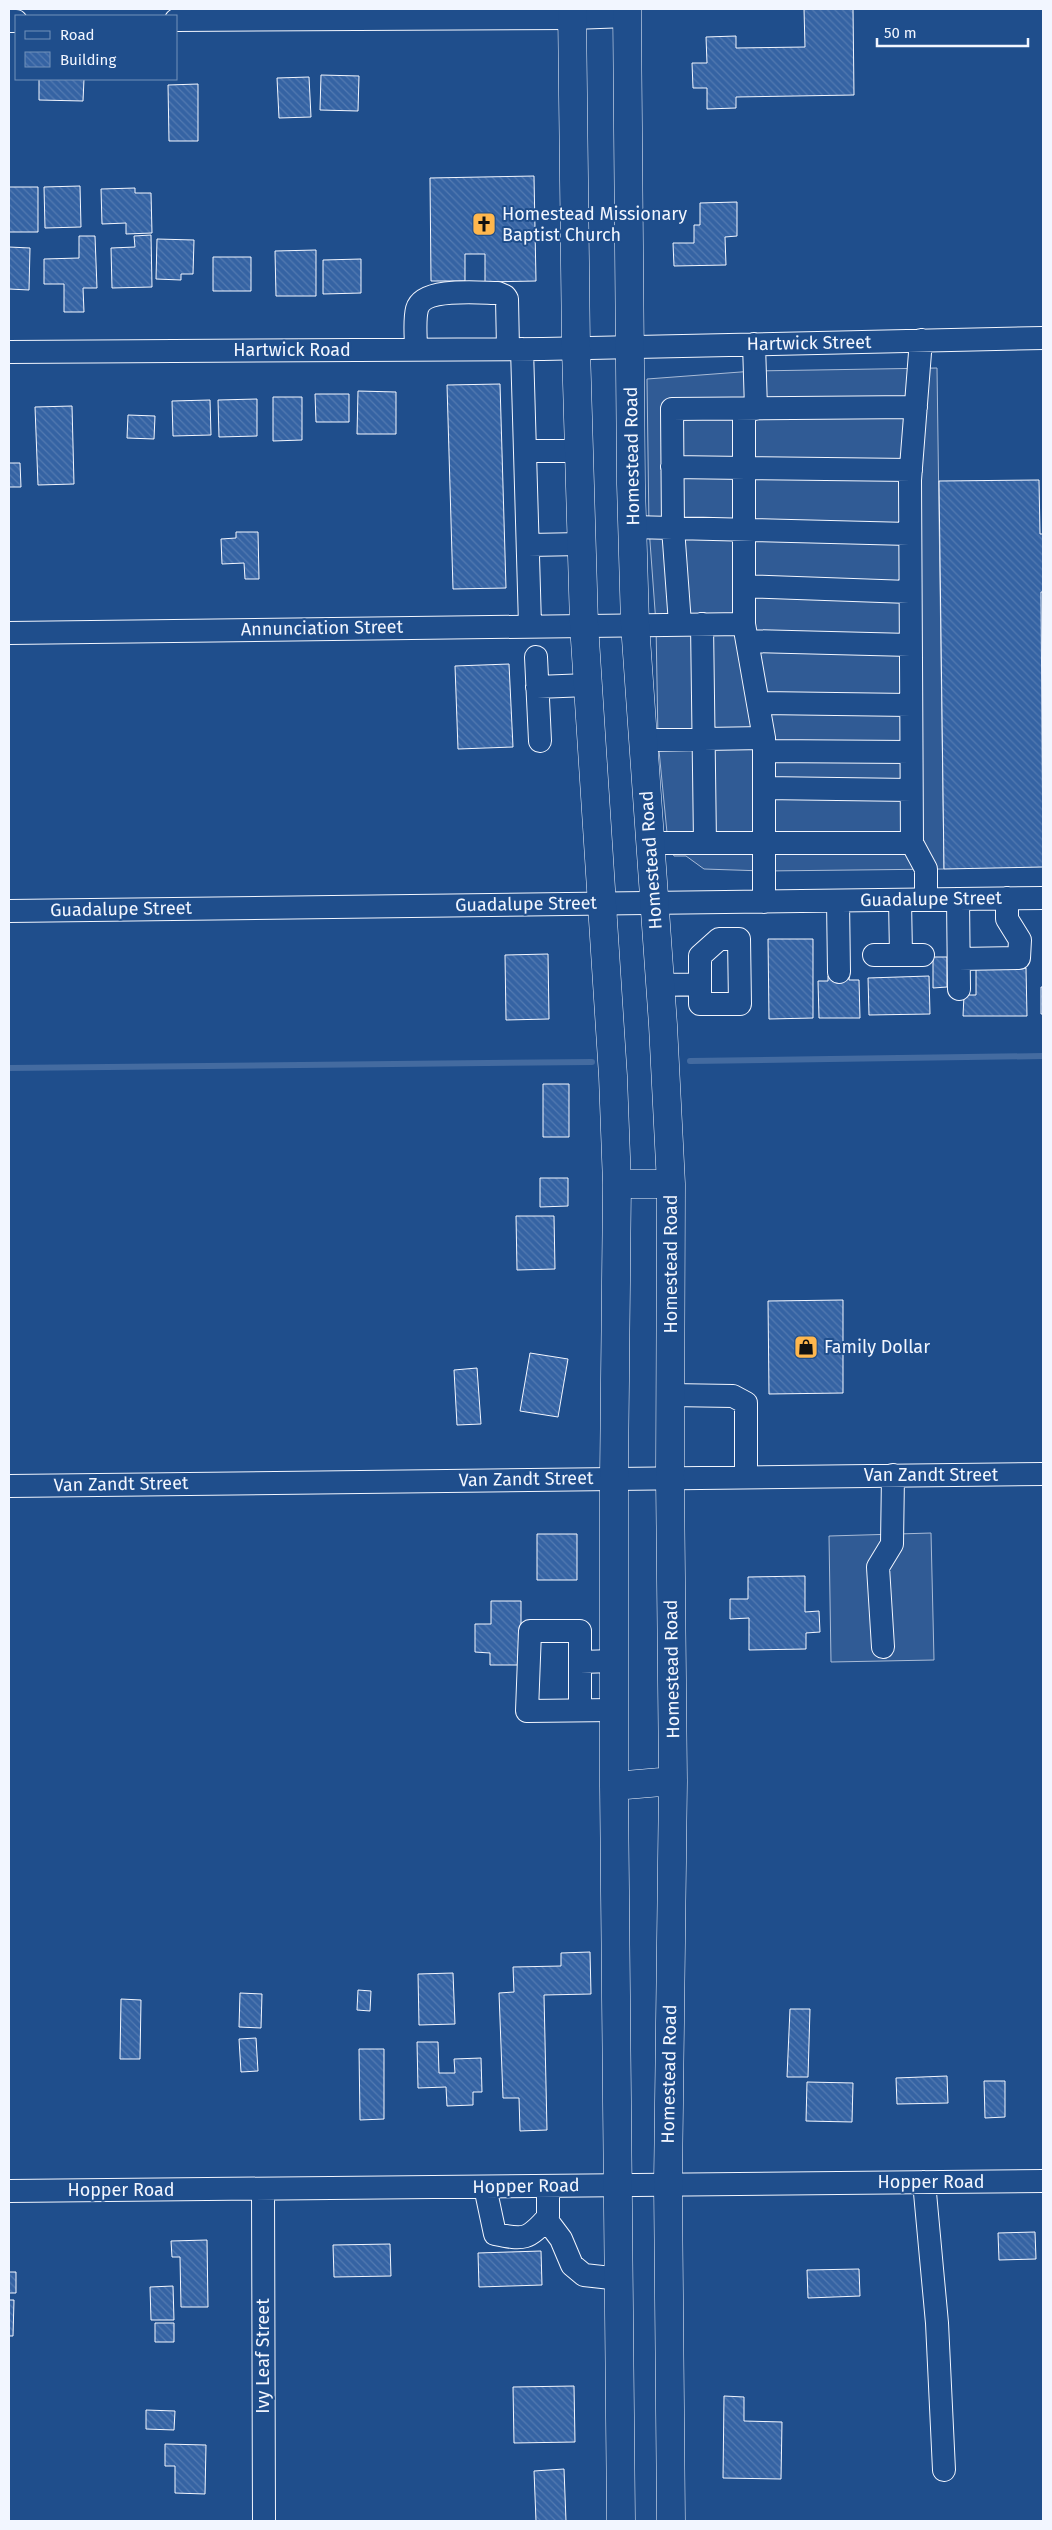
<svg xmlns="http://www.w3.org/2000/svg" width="1052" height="2530" viewBox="0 0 1052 2530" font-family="'Fira Sans',sans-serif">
	<defs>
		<pattern id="building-back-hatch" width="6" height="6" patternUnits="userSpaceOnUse" patternTransform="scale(1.25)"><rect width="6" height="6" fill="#3563a3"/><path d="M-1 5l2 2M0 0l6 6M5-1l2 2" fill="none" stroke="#537ab1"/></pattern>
	</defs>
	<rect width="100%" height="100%" fill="#1f4e8c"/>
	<!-- built -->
	<path fill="#305b95" stroke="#a8bbd7" d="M 937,368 L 944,869 L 764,871 L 704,869 L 686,856 L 674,856 L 668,843 L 658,740 L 656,624 L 649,528 L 647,379 L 754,371 Z
		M 931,1533 L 934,1660 L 831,1662 L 829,1536 Z"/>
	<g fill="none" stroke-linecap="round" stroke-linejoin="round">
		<!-- stream -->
		<path stroke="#446ba0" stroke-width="6" d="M 690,1061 L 1043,1056
			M 9,1068 L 592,1062"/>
	</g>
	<!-- building -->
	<path fill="url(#building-back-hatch)" stroke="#f2f6ff" d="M 804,9 L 853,9 L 854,95 L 736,97 L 736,108 L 707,109 L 707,88 L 693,88 L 692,63 L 707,63 L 706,37 L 736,36 L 736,48 L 805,47 Z
		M 321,75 L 359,76 L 358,111 L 320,110 Z
		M 309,77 L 311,117 L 279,118 L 277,78 Z
		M 39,79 L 84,79 L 83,101 L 39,100 Z
		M 198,84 L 198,141 L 169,141 L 168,85 Z
		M 534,176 L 536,281 L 485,282 L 485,254 L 465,254 L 465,281 L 431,281 L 430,178 Z
		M 80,186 L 81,227 L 45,228 L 44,187 Z
		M 9,187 L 38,187 L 38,232 L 9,232 Z
		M 135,188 L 135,193 L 151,193 L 152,233 L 126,234 L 126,223 L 102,224 L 101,189 Z
		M 737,202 L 737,236 L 725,237 L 726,265 L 674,266 L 673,243 L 694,243 L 694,225 L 700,225 L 700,203 Z
		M 151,235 L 152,287 L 112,288 L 111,248 L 135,247 L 134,236 Z
		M 79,236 L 95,236 L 97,288 L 83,288 L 84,312 L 64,312 L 64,284 L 44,284 L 44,259 L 79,258 Z
		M 157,239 L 194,240 L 193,274 L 181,274 L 181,280 L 156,279 Z
		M 9,247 L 30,248 L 29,290 L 9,289 Z
		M 316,250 L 316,296 L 276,296 L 275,251 Z
		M 213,257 L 251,257 L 251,291 L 213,291 Z
		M 361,259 L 361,293 L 323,294 L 323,260 Z
		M 500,384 L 506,588 L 453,589 L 447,385 Z
		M 358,391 L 396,392 L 396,434 L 357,434 Z
		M 315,394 L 349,394 L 349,422 L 316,422 Z
		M 273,397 L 302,397 L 302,440 L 273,441 Z
		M 257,399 L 257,436 L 219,437 L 218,400 Z
		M 210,400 L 211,435 L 173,436 L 172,401 Z
		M 72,406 L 74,484 L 38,485 L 35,407 Z
		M 128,415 L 155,416 L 154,439 L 127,438 Z
		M 9,463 L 20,463 L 21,487 L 9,487 Z
		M 1039,480 L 1040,534 L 1043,534 L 1043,592 L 1041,592 L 1043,867 L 944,869 L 939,481 Z
		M 236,532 L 258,532 L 259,579 L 245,579 L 244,563 L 222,564 L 221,539 L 236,538 Z
		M 509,664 L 513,747 L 458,749 L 455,666 Z
		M 768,939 L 813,939 L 813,1018 L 769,1019 Z
		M 548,954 L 549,1019 L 506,1020 L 505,955 Z
		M 933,957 L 947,957 L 947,987 L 933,988 Z
		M 976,968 L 1026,968 L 1027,1016 L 963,1016 L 964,995 L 976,995 Z
		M 828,976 L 849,976 L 849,980 L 859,980 L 860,1018 L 819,1018 L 818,981 L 828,981 Z
		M 929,976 L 930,1014 L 869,1015 L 868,978 Z
		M 1041,987 L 1043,987 L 1043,1014 L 1041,1014 Z
		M 543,1084 L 569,1084 L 569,1137 L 543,1137 Z
		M 540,1178 L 568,1178 L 568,1206 L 540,1207 Z
		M 516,1216 L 554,1216 L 555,1269 L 517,1270 Z
		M 843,1300 L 843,1393 L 769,1394 L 768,1301 Z
		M 530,1353 L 568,1359 L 558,1417 L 520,1411 Z
		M 477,1368 L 481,1424 L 457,1425 L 454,1370 Z
		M 537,1534 L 577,1534 L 577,1580 L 537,1580 Z
		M 805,1576 L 805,1612 L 819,1611 L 820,1632 L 806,1633 L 806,1649 L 749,1650 L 749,1618 L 730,1619 L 730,1599 L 748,1599 L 748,1577 Z
		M 491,1601 L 521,1601 L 521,1665 L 490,1665 L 490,1653 L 475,1652 L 475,1624 L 491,1624 Z
		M 590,1952 L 591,1994 L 544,1995 L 547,2130 L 520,2131 L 519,2098 L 503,2098 L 499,1993 L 514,1992 L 513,1967 L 561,1966 L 561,1953 Z
		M 453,1973 L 455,2024 L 419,2025 L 418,1974 Z
		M 358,1990 L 371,1991 L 370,2011 L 357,2010 Z
		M 240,1993 L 262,1994 L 261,2028 L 239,2027 Z
		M 121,1999 L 141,2000 L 140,2059 L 120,2059 Z
		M 790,2009 L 810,2009 L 808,2077 L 787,2077 Z
		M 256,2038 L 258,2071 L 241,2072 L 239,2039 Z
		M 417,2042 L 438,2042 L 439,2073 L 455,2073 L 454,2059 L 481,2058 L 482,2092 L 473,2092 L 473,2105 L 447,2106 L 446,2087 L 418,2088 Z
		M 359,2049 L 384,2049 L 384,2119 L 360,2120 Z
		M 947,2076 L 948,2103 L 897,2104 L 896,2078 Z
		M 984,2081 L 1005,2081 L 1005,2117 L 985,2118 Z
		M 807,2082 L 853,2083 L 852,2122 L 806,2121 Z
		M 1035,2232 L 1036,2259 L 999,2260 L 998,2233 Z
		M 207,2240 L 208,2307 L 181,2307 L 180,2257 L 172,2257 L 171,2241 Z
		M 390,2244 L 391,2276 L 334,2277 L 333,2245 Z
		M 541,2251 L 542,2285 L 479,2287 L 478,2253 Z
		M 859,2269 L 860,2296 L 808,2298 L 807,2270 Z
		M 9,2272 L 16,2272 L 16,2293 L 9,2293 Z
		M 173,2286 L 174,2320 L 151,2320 L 150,2287 Z
		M 9,2300 L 14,2300 L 13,2336 L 9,2336 Z
		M 155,2323 L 174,2323 L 174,2342 L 155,2342 Z
		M 574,2386 L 575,2442 L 514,2443 L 513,2387 Z
		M 724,2396 L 744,2397 L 744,2421 L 782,2422 L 781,2479 L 723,2478 Z
		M 146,2410 L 175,2411 L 174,2430 L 146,2429 Z
		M 165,2444 L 206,2445 L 205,2494 L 175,2493 L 175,2466 L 165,2466 Z
		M 564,2469 L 566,2521 L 536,2521 L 534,2471 Z"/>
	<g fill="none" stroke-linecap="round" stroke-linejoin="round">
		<!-- minor casing -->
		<g stroke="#f2f6ff" stroke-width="24">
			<path id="minor" d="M 176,20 L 573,18 L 627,16
				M 9,21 L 16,21
				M 754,344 L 756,409
				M 416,349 C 416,337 414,321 417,309 C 423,287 480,293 498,293 L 505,296 L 507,299 L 508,349
				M 522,349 L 530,625
				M 9,352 L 543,349 L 1043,338
				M 744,409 L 744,624 L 764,738 L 764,902
				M 525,451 L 579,451
				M 672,467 L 911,470
				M 632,527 L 909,534
				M 528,545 L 582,544
				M 744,586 L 909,592
				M 680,624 L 673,528 L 672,409 L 916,407
				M 702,624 L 705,843
				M 9,633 L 744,624
				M 747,641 L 910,645
				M 536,657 L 540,741
				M 537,687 L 588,685
				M 758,703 L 910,705
				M 643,740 L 764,738
				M 764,751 L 911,752
				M 764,788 L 911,790
				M 650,843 L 912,843 L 910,480 L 921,340
				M 912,843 L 926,869 L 926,899
				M 958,899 L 959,989
				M 900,900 L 901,955
				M 838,901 L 839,972
				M 9,911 L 1043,898
				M 719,939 L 739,939 L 740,1004 L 700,1004 L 700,956 Z
				M 874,955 L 923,955
				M 959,959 L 1019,958 L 1020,940 L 1007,919 L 1007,898
				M 660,985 L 700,984
				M 671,1395 L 733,1396 L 746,1403 L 746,1476
				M 9,1486 L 1043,1474
				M 883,1647 L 878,1567 L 892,1544 L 893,1475
				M 614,1661 L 580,1662 L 580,1631 L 530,1631 L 527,1711 L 614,1710
				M 580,1662 L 580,1710
				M 924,2182 L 937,2323 L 944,2470
				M 485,2187 L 495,2234 C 524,2240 528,2240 548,2217 L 548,2186
				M 263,2190 L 264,2521
				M 9,2191 L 1043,2181
				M 546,2219 L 561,2239 L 572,2265 L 584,2275 L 620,2279"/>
		</g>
		<!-- major casing -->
		<g stroke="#f2f6ff" stroke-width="29">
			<path id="major" d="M 572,9 L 576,348 L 584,624 L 613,1076 L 617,1184 L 614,1478 L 614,1786 L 621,2521
				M 627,9 L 631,484 L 635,624 L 663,1025 L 671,1184 L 670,1477 L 673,1781 L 668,2184 L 671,2521
				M 617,1184 L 671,1184
				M 614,1786 L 673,1781"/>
		</g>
		<!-- minor -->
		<use href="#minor" stroke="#1f4e8c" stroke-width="22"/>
		<!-- major -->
		<use href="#major" stroke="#1f4e8c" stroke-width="28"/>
	</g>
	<!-- icons -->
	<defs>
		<g id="church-square" transform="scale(1.25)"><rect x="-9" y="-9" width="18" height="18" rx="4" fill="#ffb74d" stroke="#1f4e8c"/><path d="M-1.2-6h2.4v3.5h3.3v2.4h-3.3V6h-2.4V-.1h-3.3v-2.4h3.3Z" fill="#111"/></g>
		<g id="shop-square" transform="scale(1.25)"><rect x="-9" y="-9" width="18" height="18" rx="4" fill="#ffb74d" stroke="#1f4e8c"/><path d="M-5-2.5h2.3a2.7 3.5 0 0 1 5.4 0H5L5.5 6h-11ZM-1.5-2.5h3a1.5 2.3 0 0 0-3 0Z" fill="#111"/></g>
	</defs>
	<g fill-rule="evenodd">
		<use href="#church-square" x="484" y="224"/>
		<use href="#shop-square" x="806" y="1347"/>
	</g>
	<g text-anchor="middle" stroke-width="4" stroke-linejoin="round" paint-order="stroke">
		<!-- poi labels -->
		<g font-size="18" fill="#f2f6ff" stroke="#1f4e8c" text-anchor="start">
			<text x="502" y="220">Homestead Missionary<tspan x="502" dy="21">Baptist Church</tspan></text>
			<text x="824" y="1353">Family Dollar</text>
		</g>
		<!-- street labels -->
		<g font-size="18" fill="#f2f6ff" stroke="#1f4e8c">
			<text transform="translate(809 343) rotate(-1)" y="6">Hartwick Street</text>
			<text x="292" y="356">Hartwick Road</text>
			<text transform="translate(632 456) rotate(-91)" y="6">Homestead Road</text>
			<text transform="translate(322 628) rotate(-1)" y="6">Annunciation Street</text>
			<text transform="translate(651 860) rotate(-94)" y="6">Homestead Road</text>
			<text transform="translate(931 899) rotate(-1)" y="6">Guadalupe Street</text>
			<text transform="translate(526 904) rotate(-1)" y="6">Guadalupe Street</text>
			<text transform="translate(121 909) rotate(-1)" y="6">Guadalupe Street</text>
			<text transform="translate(671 1264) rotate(-90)" y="6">Homestead Road</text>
			<text x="931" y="1481">Van Zandt Street</text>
			<text transform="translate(526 1479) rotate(-1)" y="6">Van Zandt Street</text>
			<text transform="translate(121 1484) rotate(-1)" y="6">Van Zandt Street</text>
			<text transform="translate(672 1669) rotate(-91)" y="6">Homestead Road</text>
			<text transform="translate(669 2074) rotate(-89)" y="6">Homestead Road</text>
			<text x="931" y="2188">Hopper Road</text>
			<text transform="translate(526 2186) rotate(-1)" y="6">Hopper Road</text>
			<text x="121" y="2196">Hopper Road</text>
			<text transform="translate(263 2356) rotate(-90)" y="6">Ivy Leaf Street</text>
		</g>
	</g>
	<!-- border -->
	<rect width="1052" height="2530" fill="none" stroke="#f2f6ff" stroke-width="20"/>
	<!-- legend -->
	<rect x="15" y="15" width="162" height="65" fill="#1f4e8c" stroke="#7391ba"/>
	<rect x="25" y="31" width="25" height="8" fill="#1f4e8c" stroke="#7391ba"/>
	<text x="60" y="40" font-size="15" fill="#f2f6ff">Road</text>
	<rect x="25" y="52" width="25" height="15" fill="url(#building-back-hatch)" stroke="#7391ba"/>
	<text x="60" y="65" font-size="15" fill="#f2f6ff">Building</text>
	<!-- scale -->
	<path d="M877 38v8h151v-8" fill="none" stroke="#f2f6ff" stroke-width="2.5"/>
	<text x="884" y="38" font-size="15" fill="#f2f6ff" stroke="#1f4e8c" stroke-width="4" paint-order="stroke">50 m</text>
</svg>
